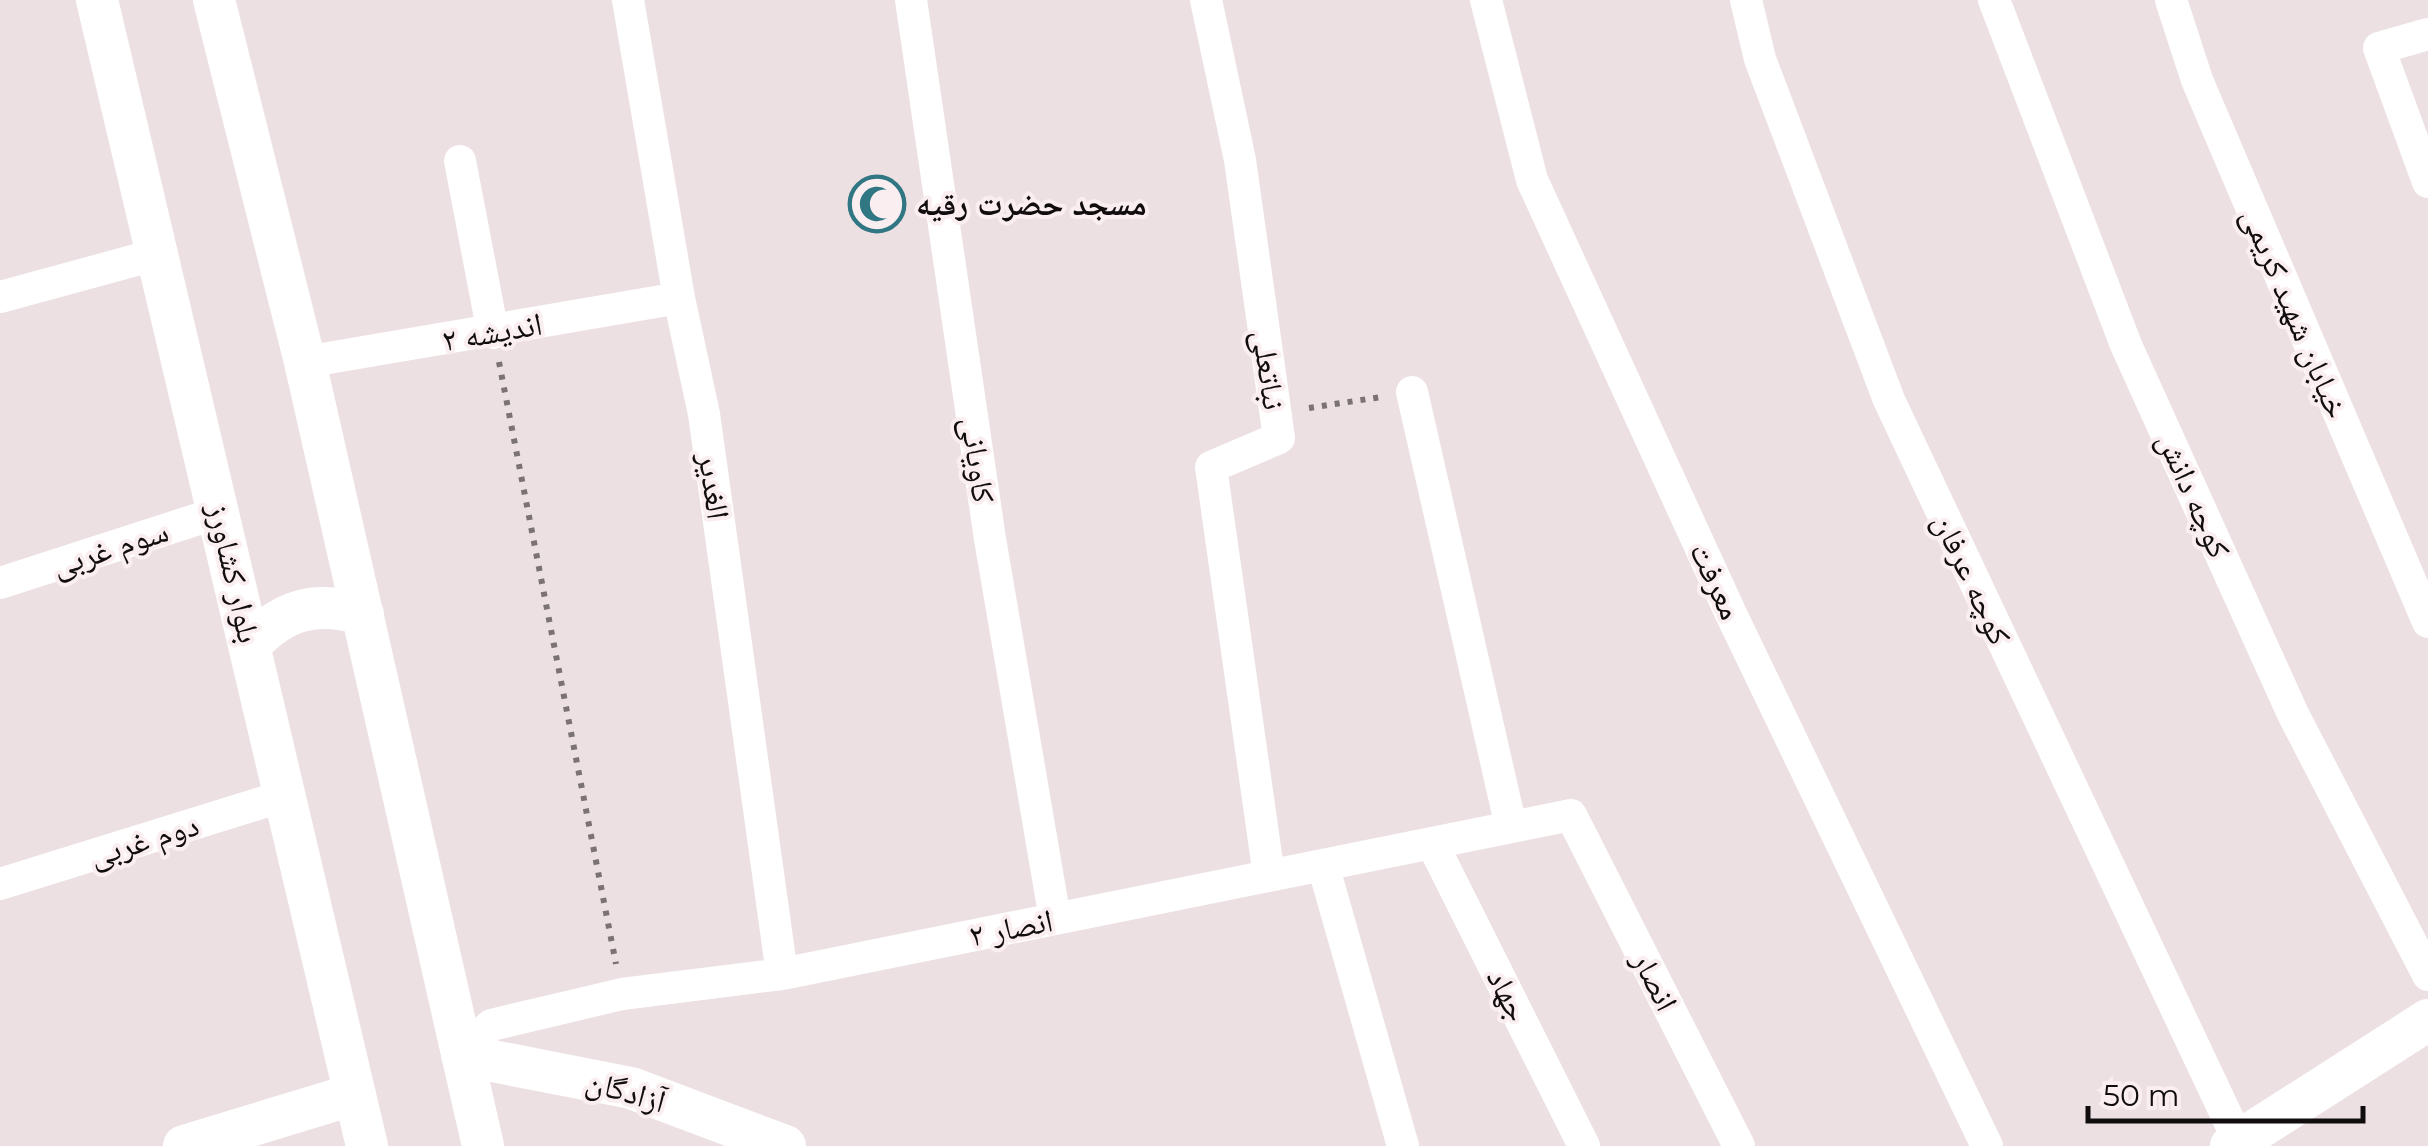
<svg xmlns="http://www.w3.org/2000/svg" width="2428" height="1146" viewBox="0 0 2428 1146" font-family="Montserrat,'Noto Naskh Arabic',sans-serif">
	<rect width="100%" height="100%" fill="#ede0e3"/>
	<g fill="none" stroke-linecap="round" stroke-linejoin="round">
		<!-- path -->
		<path stroke="#7b7274" stroke-width="6" stroke-dasharray="5 8" stroke-linecap="butt" d="M 499,362 L 616,964
			M 1309,408 L 1381,397"/>
		<!-- minor -->
		<path stroke="#fff" stroke-width="32" d="M 628,0 L 679,298 L 704,414 L 782,974
			M 911,0 L 990,539 L 1055,919
			M 1206,0 L 1240,160 L 1279,438 L 1211,467 L 1269,876
			M 1486,0 L 1532,180 L 1731,614 L 1987,1146
			M 1746,0 L 1760,59 L 1889,400 L 2241,1146
			M 1994,0 L 2126,345 L 2293,714 L 2428,975
			M 2171,0 L 2197,80 L 2428,622
			M 2428,34 L 2379,48 L 2428,182
			M 460,161 L 493,333
			M 0,297 L 158,254
			M 305,362 L 679,298
			M 1412,392 L 1511,827
			M 0,583 L 220,512
			M 1432,843 L 1584,1146
			M 1323,865 L 1403,1146
			M 0,884 L 287,795
			M 462,1055 L 491,1025 L 622,994 L 782,974 L 1571,815 L 1739,1146"/>
		<!-- tertiary -->
		<path stroke="#fff" stroke-width="42" d="M 97,0 L 367,1146
			M 214,0 L 305,362 L 483,1146
			M 251,644 C 285,608 316,601 363,614
			M 462,1055 L 631,1088 L 785,1146
			M 184,1146 L 355,1094
			M 2231,1146 L 2428,1020"/>
	</g>
	<!-- icons -->
	<defs>
		<g id="mosque-ring" transform="scale(2.875)"><circle r="9.5" fill="#faeef0" stroke="#307683" stroke-width="1.5"/><path d="M3.5-4.9A6 6 0 1 0 3.5 4.9A5 5 0 1 1 3.5-4.9Z" fill="#307683"/></g>
	</defs>
	<g fill-rule="evenodd">
		<use href="#mosque-ring" x="877" y="204"/>
	</g>
	<g text-anchor="middle" stroke-width="8" stroke-linejoin="round" paint-order="stroke">
		<!-- poi labels -->
		<g font-size="32" font-weight="bold" fill="#110d0e" stroke="#faeef0" text-anchor="start">
			<text x="916" y="215">مسجد حضرت رقیه</text>
		</g>
		<!-- street labels -->
		<g font-size="32" fill="#110d0e" stroke="#faeef0">
			<text transform="translate(2295 313) rotate(67)" y="11">خیابان شهید کریمی</text>
			<text transform="translate(492 332) rotate(-10)" y="11">اندیشه ۲</text>
			<text transform="translate(1269 370) rotate(82)" y="11">نباتعلی</text>
			<text transform="translate(978 460) rotate(82)" y="11">کاویانی</text>
			<text transform="translate(714 486) rotate(82)" y="11">الغدیر</text>
			<text transform="translate(2194 495) rotate(66)" y="11">کوچه دانش</text>
			<text transform="translate(110 548) rotate(-18)" y="11">سوم غربی</text>
			<text transform="translate(234 573) rotate(77)" y="11">بلوار کشاورز</text>
			<text transform="translate(1972 579) rotate(65)" y="11">کوچه عرفان</text>
			<text transform="translate(1716 581) rotate(65)" y="11">معرفت</text>
			<text transform="translate(144 840) rotate(-17)" y="11">دوم غربی</text>
			<text transform="translate(1011 928) rotate(-11)" y="11">انصار ۲</text>
			<text transform="translate(1655 981) rotate(63)" y="11">انصار</text>
			<text transform="translate(1508 995) rotate(63)" y="11">جهاد</text>
			<text transform="translate(626 1091) rotate(16)" y="11">آزادگان</text>
		</g>
	</g>
	<!-- scale -->
	<path d="M2088 1106v15h275v-15" fill="none" stroke="#110d0e" stroke-width="5"/>
	<text x="2103" y="1106" font-size="30" fill="#110d0e" stroke="#faeef0" stroke-width="8" paint-order="stroke">50 m</text>
</svg>
